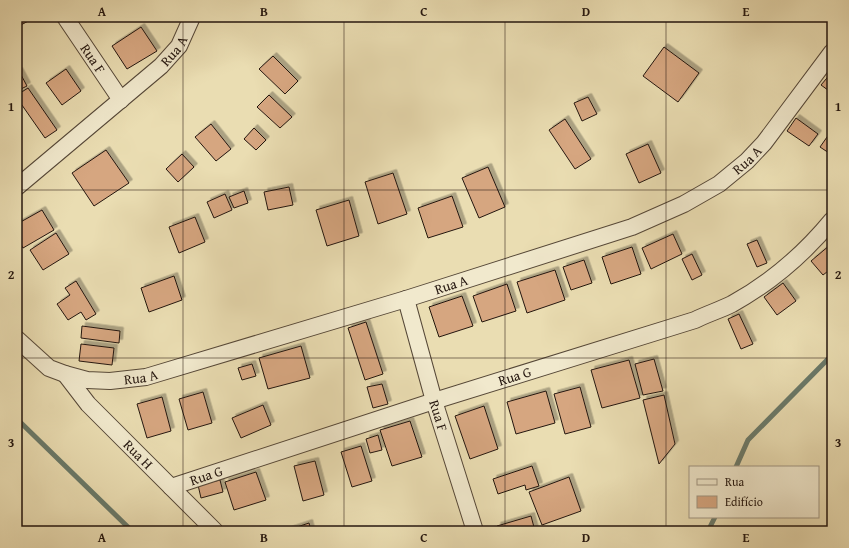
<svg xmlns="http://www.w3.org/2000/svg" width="849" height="548" viewBox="0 0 849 548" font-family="'Gentium Book Plus',serif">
	<defs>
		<filter id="shadow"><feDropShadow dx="3.5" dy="-3.5" stdDeviation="0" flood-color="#0004"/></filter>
	</defs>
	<rect width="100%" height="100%" fill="#eaddb2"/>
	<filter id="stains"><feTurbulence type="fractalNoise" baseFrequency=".005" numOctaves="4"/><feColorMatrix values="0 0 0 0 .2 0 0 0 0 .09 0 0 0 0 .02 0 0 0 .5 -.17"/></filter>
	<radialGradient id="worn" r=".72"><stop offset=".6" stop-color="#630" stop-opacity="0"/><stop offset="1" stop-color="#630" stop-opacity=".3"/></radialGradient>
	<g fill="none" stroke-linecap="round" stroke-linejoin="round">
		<!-- stream -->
		<path stroke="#6a7a6a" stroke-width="5" d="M 17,419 L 132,531
			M 736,467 L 748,440 L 832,355
			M 708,531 L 715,517"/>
	</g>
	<!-- building -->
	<path fill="#d6a680" stroke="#24160f" filter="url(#shadow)" d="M 17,17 L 36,17 L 17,27 Z
		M 141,27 L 157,51 L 127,69 L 112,46 Z
		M 664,47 L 699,73 L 678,102 L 643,76 Z
		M 273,56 L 298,81 L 285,94 L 259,69 Z
		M 66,69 L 81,91 L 62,105 L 46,83 Z
		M 19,71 L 27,86 L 17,91 L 17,72 Z
		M 832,72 L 832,93 L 821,85 Z
		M 28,88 L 57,130 L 45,138 L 17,98 L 17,95 Z
		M 269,95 L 292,117 L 280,128 L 257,107 Z
		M 588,97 L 597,114 L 582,121 L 574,103 Z
		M 796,118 L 818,134 L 809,146 L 787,131 Z
		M 565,119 L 591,159 L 575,169 L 549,130 Z
		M 211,124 L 231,149 L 216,161 L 195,137 Z
		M 254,128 L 266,140 L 256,150 L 244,139 Z
		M 832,130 L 832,155 L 820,147 Z
		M 648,144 L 661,173 L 639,183 L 626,154 Z
		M 106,150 L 129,183 L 94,206 L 72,173 Z
		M 182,154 L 194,167 L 178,182 L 166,169 Z
		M 488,167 L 505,207 L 479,218 L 462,178 Z
		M 393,173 L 407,214 L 378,224 L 365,182 Z
		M 289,187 L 293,205 L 268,210 L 264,192 Z
		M 244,191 L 248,203 L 234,208 L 229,197 Z
		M 225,194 L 232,210 L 214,218 L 207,202 Z
		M 452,196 L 463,227 L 428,238 L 418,208 Z
		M 349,200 L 359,236 L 327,246 L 316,210 Z
		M 42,210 L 54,230 L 23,248 L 17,237 L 17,224 Z
		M 195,217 L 205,242 L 179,253 L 169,227 Z
		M 56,233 L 69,254 L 43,270 L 30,250 Z
		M 673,234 L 682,254 L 651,269 L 642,248 Z
		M 757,240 L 767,263 L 757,267 L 747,244 Z
		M 830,245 L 832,247 L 832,268 L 823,275 L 811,261 Z
		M 632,247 L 641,274 L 611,284 L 602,257 Z
		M 692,254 L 702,275 L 692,280 L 682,259 Z
		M 584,260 L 592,283 L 571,290 L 563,267 Z
		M 555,270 L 565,300 L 527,313 L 517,282 Z
		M 174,276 L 182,300 L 149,312 L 141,288 Z
		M 76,281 L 96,314 L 86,320 L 81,312 L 68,320 L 57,304 L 70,295 L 65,288 Z
		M 783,283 L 796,301 L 777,315 L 764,297 Z
		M 507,284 L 516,311 L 482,322 L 473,296 Z
		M 462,296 L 473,326 L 439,337 L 429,307 Z
		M 739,314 L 753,344 L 741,349 L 728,319 Z
		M 366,322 L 383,374 L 365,380 L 348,328 Z
		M 82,326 L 120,331 L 119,343 L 81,338 Z
		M 81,344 L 114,348 L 112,365 L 79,361 Z
		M 301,346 L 310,378 L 268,389 L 259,358 Z
		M 654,359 L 663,391 L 643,395 L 635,364 Z
		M 629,360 L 640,398 L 602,408 L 591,370 Z
		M 252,364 L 256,376 L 242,380 L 238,368 Z
		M 382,384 L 388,404 L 373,408 L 367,387 Z
		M 580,387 L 591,427 L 565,434 L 554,394 Z
		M 546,391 L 555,423 L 516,434 L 507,402 Z
		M 203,392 L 212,423 L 188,430 L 179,399 Z
		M 664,395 L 675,444 L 659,464 L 643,400 Z
		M 162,397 L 171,431 L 147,438 L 137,404 Z
		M 263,405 L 271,425 L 241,438 L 232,418 Z
		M 484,406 L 498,449 L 470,459 L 455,416 Z
		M 410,421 L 422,457 L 392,466 L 380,430 Z
		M 378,435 L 382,450 L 370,453 L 366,439 Z
		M 361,446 L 372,481 L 352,487 L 341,452 Z
		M 315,461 L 324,495 L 303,501 L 294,466 Z
		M 532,466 L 539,486 L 526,490 L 525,485 L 498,494 L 493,479 Z
		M 256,472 L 266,500 L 234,510 L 225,482 Z
		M 569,477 L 581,511 L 542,525 L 529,492 Z
		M 220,480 L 223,492 L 201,498 L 198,485 Z
		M 531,516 L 535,531 L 499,531 L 497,526 Z
		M 309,523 L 311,531 L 285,531 Z"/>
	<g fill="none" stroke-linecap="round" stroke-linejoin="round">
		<!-- street casing -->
		<g stroke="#564838" stroke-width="18">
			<g id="street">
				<path id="s1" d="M 65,17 L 121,100"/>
				<path id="s2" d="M 17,187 L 161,66 L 179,46 L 192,17"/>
				<path id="s3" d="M 406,299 L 434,401 L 475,531"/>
				<path id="s4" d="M 17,339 L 49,368 L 65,374 L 87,380 L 110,381 L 146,377 L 406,299 L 632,227 L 684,204 L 719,184 L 747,161 L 764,143 L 832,52"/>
				<path id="s5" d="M 65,374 L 88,404 L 215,531"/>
				<path id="s6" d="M 171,487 L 434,401 L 695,320 C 707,314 720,310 732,304 C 770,283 804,254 832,220"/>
			</g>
		</g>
		<!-- street -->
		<use href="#street" stroke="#f1e9cd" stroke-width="16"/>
	</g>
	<!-- grid -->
	<path fill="none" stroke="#24160f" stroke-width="1" stroke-opacity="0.55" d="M 183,17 L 183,531M 344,17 L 344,531M 505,17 L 505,531M 666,17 L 666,531M 17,190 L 832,190M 17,358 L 832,358"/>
	<g text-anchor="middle" stroke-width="3.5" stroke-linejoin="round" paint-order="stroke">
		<!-- street labels -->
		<g font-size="14" fill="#24160f" stroke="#f1e9cd">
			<text dy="5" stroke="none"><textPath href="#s2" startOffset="208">Rua A</textPath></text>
			<text dy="5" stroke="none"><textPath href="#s1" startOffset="50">Rua F</textPath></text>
			<text dy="5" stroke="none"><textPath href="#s4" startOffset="785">Rua A</textPath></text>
			<text dy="5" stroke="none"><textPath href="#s4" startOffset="461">Rua A</textPath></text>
			<text dy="5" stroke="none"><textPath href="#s4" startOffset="137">Rua A</textPath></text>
			<text dy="5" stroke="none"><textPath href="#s6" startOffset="361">Rua G</textPath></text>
			<text dy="5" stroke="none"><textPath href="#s3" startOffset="121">Rua F</textPath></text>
			<text dy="5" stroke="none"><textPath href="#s5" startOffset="109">Rua H</textPath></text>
			<text dy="5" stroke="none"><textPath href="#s6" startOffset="37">Rua G</textPath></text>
		</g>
	</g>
	<!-- margin -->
	<rect width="849" height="548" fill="none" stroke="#eaddb2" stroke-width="44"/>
	<!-- legend -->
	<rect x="689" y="466" width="130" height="52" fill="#f1e9cd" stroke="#9f9581"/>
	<rect x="697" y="479" width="20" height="6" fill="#f1e9cd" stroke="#9f9581"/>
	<text x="725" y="486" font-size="12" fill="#24160f">Rua</text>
	<rect x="697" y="496" width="20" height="12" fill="#d6a680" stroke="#9f9581"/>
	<text x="725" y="506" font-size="12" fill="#24160f">Edifício</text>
	<rect x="22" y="22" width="805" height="504" fill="none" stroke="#24160f" stroke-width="1.5"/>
	<g font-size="13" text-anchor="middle" font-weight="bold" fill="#24160f">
		<text x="102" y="16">A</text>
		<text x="264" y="16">B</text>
		<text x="424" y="16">C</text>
		<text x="586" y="16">D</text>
		<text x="746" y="16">E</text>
		<text x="11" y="111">1</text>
		<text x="838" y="111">1</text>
		<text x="11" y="279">2</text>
		<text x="838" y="279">2</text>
		<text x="11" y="447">3</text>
		<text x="838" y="447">3</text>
		<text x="102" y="542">A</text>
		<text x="264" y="542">B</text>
		<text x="424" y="542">C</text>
		<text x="586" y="542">D</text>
		<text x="746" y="542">E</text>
	</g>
	<rect width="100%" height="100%" filter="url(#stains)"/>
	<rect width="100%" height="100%" fill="url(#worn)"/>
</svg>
